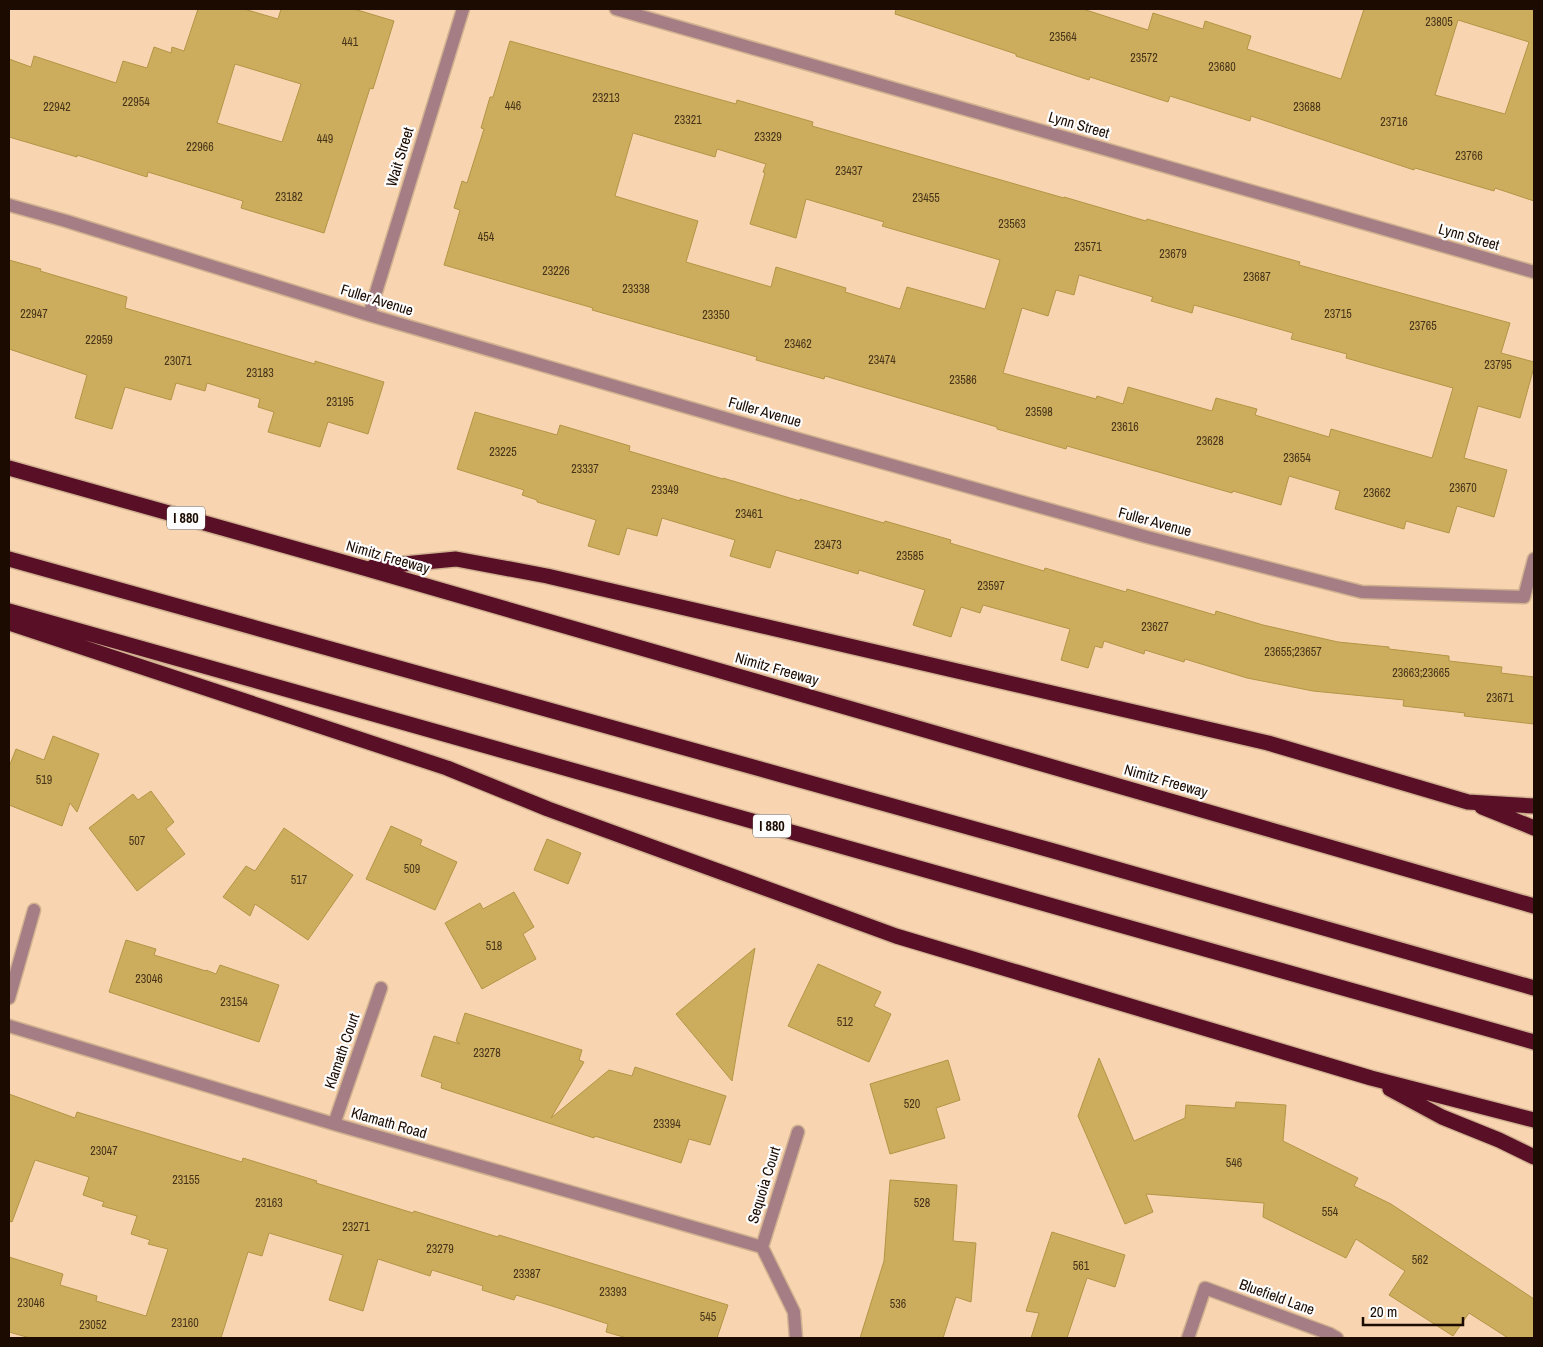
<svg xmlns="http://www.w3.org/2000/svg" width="1543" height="1347" viewBox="0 0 1543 1347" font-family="'Archivo Narrow',sans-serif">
	<rect width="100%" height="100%" fill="#f8d5b0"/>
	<!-- building -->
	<path fill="#ccad5e" stroke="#b49545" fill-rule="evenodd" d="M 198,9 L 244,9 L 278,19 L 281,9 L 354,9 L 394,21 L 373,89 L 370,88 L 324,233 L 241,208 L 243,201 L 148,172 L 147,177 L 77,155 L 77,157 L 9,137 L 9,59 L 31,67 L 34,56 L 116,83 L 123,61 L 147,68 L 154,47 L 171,53 L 172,47 L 184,51 ZM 235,64 L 301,84 L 282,142 L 217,123 Z
		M 896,9 L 1083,9 L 1148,30 L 1153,13 L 1203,29 L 1205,21 L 1251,36 L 1247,49 L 1341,79 L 1364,9 L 1534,9 L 1534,201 L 1495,188 L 1494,191 L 1415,168 L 1414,170 L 1251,116 L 1250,121 L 1170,96 L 1168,102 L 1090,77 L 1089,80 L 1016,56 L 1016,54 L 895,14 ZM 1458,20 L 1529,42 L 1505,114 L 1435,95 Z
		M 510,41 L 736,104 L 737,100 L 813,122 L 812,126 L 1064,198 L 1064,197 L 1146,221 L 1147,219 L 1300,262 L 1299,265 L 1510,323 L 1501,353 L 1534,362 L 1534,367 L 1520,418 L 1478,406 L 1464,458 L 1507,470 L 1494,517 L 1457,506 L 1449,533 L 1406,521 L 1404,529 L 1335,509 L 1340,491 L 1289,476 L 1281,505 L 1233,491 L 1232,493 L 1067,446 L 1066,449 L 997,429 L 997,427 L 825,376 L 824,379 L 756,360 L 757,357 L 592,310 L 593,308 L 444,265 L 460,210 L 454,208 L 462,181 L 467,183 L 484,129 L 481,128 L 490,97 L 493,97 ZM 633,133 L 715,157 L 717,149 L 766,164 L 763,172 L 765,173 L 750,224 L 796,238 L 806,199 L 884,222 L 882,226 L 1000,260 L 985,309 L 907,287 L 900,309 L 845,292 L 846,288 L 776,267 L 771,287 L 686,262 L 698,221 L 615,196 ZM 1079,275 L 1153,297 L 1151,301 L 1192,313 L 1194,305 L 1293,333 L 1291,339 L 1347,354 L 1346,358 L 1453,388 L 1432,458 L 1331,429 L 1329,437 L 1255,415 L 1257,409 L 1216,398 L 1212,411 L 1128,387 L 1123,404 L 1097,396 L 1096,399 L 1003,373 L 1022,308 L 1048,316 L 1056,290 L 1074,295 Z
		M 9,260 L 41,269 L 40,271 L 127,297 L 125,308 L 315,364 L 315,361 L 384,382 L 368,434 L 328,422 L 320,447 L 268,432 L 274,412 L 258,407 L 260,399 L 207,383 L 205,391 L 176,383 L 171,400 L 125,387 L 112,429 L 75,418 L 87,375 L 9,349 Z
		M 475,412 L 557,435 L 560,425 L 630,446 L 629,451 L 723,479 L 723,478 L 800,501 L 800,499 L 884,523 L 885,521 L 951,540 L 950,543 L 1044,571 L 1045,568 L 1126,592 L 1127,589 L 1215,615 L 1216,611 L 1263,625 L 1338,642 L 1389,647 L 1389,649 L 1449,656 L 1449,661 L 1502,667 L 1501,673 L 1534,677 L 1534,724 L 1464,716 L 1465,713 L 1403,706 L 1404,700 L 1313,691 L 1247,678 L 1185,659 L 1184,662 L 1145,650 L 1144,654 L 1104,641 L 1102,648 L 1095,646 L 1088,668 L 1061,660 L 1070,629 L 983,605 L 980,613 L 961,607 L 951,637 L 913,625 L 925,590 L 859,570 L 858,574 L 776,550 L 770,568 L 730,556 L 735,540 L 662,518 L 657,536 L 627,528 L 619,555 L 588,546 L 596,520 L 537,502 L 537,500 L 522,495 L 524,490 L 457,469 Z
		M 53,736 L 99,754 L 77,812 L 70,803 L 62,826 L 9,805 L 9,767 L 16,749 L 44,760 Z
		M 151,791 L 174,822 L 166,829 L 185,854 L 137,891 L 89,828 L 133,794 L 138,800 Z
		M 391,826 L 422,840 L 420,845 L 457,862 L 435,910 L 366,879 Z
		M 284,828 L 353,875 L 308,940 L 255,904 L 250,916 L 223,897 L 246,866 L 255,871 Z
		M 547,839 L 581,853 L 568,884 L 534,870 Z
		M 514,892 L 534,927 L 523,934 L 536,959 L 482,989 L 445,923 L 480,903 L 483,909 Z
		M 126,940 L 156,949 L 154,955 L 206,971 L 206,970 L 216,974 L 220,965 L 279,985 L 259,1042 L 109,992 Z
		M 755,948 L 748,987 L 732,1081 L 676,1014 Z
		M 818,964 L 881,992 L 874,1006 L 891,1014 L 869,1062 L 788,1026 Z
		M 465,1013 L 582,1050 L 579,1060 L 584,1062 L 551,1118 L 609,1070 L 632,1076 L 635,1067 L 726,1096 L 710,1145 L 689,1139 L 681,1163 L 595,1136 L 594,1138 L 441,1088 L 442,1083 L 421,1076 L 434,1036 L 460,1044 L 456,1041 Z
		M 1099,1058 L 1134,1141 L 1185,1118 L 1186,1105 L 1235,1108 L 1236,1102 L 1286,1105 L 1283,1141 L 1358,1178 L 1354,1186 L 1391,1204 L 1534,1299 L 1534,1338 L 1508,1338 L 1469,1313 L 1453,1336 L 1389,1295 L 1405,1271 L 1356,1239 L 1346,1258 L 1263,1217 L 1264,1203 L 1146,1194 L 1153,1212 L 1125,1224 L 1078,1116 Z
		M 948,1060 L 960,1100 L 936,1108 L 945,1138 L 890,1154 L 870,1084 Z
		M 9,1094 L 75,1118 L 77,1112 L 242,1162 L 243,1158 L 317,1181 L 316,1183 L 413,1213 L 414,1211 L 498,1237 L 499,1235 L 728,1305 L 717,1338 L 627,1338 L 606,1332 L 608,1324 L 552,1306 L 516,1295 L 514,1300 L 482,1290 L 483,1286 L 432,1270 L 430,1276 L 378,1259 L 363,1311 L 329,1300 L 343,1255 L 269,1233 L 262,1256 L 248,1252 L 221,1338 L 30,1338 L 9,1332 L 9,1257 L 63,1274 L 60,1285 L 97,1296 L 96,1301 L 146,1316 L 168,1249 L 148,1244 L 150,1240 L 131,1234 L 137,1216 L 102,1206 L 104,1202 L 83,1195 L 89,1177 L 35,1160 L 12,1222 L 9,1221 Z
		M 890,1180 L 957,1185 L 953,1241 L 976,1243 L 971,1302 L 956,1297 L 943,1338 L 860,1338 L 884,1261 Z
		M 1052,1232 L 1125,1255 L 1115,1287 L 1087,1278 L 1067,1338 L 1031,1338 L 1039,1313 L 1026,1311 Z"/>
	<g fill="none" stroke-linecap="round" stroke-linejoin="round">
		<!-- minor casing -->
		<g stroke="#d0b190" stroke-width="15">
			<path id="minor" d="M 616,9 L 1534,272
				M 9,205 L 66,221 L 369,315 L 745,424 L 1147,537 L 1362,592 L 1524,597 L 1534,559
				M 369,315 L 463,9
				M 9,998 L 34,910
				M 9,1026 L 334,1124 L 762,1247
				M 334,1124 L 381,988
				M 762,1247 L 798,1132
				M 762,1247 L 794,1312 L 796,1338
				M 1188,1338 L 1205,1288 L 1330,1334 L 1337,1338"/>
		</g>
		<!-- motorway casing -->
		<g stroke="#d0b190" stroke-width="18">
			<path id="motorway" d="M 9,468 L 364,568 L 1534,906
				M 9,559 L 1050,850 L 1534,988
				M 373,567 L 456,559 L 547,576 L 1268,743 L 1468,802 L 1534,806
				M 9,611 L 1534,1042
				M 9,623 L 447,768 L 548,809 L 896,936 L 1371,1078 L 1534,1120
				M 1482,807 L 1534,828
				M 1390,1089 L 1442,1117 L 1499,1140 L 1534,1157"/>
		</g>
		<!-- minor -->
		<use href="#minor" stroke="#a47e84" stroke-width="12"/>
		<!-- motorway -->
		<use href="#motorway" stroke="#591026" stroke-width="15"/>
	</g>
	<g text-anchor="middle" stroke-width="4.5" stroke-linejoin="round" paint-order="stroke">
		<!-- number labels -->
		<g font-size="12" fill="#473418">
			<text x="1439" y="26">23805</text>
			<text x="1063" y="41">23564</text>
			<text x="350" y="46">441</text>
			<text x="1144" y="62">23572</text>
			<text x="1222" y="71">23680</text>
			<text x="606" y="102">23213</text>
			<text x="136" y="106">22954</text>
			<text x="513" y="110">446</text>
			<text x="57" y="111">22942</text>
			<text x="1307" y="111">23688</text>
			<text x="688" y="124">23321</text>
			<text x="1394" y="126">23716</text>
			<text x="768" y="141">23329</text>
			<text x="325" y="143">449</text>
			<text x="200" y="151">22966</text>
			<text x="1469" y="160">23766</text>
			<text x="849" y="175">23437</text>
			<text x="289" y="201">23182</text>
			<text x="926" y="202">23455</text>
			<text x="1012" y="228">23563</text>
			<text x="486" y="241">454</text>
			<text x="1088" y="251">23571</text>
			<text x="1173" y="258">23679</text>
			<text x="556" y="275">23226</text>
			<text x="1257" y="281">23687</text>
			<text x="636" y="293">23338</text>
			<text x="34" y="318">22947</text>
			<text x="1338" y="318">23715</text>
			<text x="716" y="319">23350</text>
			<text x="1423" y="330">23765</text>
			<text x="99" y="344">22959</text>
			<text x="798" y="348">23462</text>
			<text x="882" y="364">23474</text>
			<text x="178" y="365">23071</text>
			<text x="1498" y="369">23795</text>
			<text x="260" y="377">23183</text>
			<text x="963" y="384">23586</text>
			<text x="340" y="406">23195</text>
			<text x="1039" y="416">23598</text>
			<text x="1125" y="431">23616</text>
			<text x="1210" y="445">23628</text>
			<text x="503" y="456">23225</text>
			<text x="1297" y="462">23654</text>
			<text x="585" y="473">23337</text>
			<text x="1463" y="492">23670</text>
			<text x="665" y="494">23349</text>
			<text x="1377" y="497">23662</text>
			<text x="749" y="518">23461</text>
			<text x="828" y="549">23473</text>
			<text x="910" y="560">23585</text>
			<text x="991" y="590">23597</text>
			<text x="1155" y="631">23627</text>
			<text x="1293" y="656">23655;23657</text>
			<text x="1421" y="677">23663;23665</text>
			<text x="1500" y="702">23671</text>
			<text x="44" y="784">519</text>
			<text x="137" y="845">507</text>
			<text x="412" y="873">509</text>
			<text x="299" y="884">517</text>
			<text x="494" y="950">518</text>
			<text x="149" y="983">23046</text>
			<text x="234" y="1006">23154</text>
			<text x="845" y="1026">512</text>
			<text x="487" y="1057">23278</text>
			<text x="912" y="1108">520</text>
			<text x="667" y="1128">23394</text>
			<text x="104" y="1155">23047</text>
			<text x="1234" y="1167">546</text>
			<text x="186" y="1184">23155</text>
			<text x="269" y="1207">23163</text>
			<text x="922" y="1207">528</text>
			<text x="1330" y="1216">554</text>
			<text x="356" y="1231">23271</text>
			<text x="440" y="1253">23279</text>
			<text x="1420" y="1264">562</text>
			<text x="1081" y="1270">561</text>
			<text x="527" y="1278">23387</text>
			<text x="613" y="1296">23393</text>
			<text x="31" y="1307">23046</text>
			<text x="898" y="1308">536</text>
			<text x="708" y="1321">545</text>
			<text x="185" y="1327">23160</text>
			<text x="93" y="1329">23052</text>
		</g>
		<!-- shield labels -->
		<g fill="#fdfdfd" stroke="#5f544c" stroke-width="1">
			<rect x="167" y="506.5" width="38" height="23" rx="4"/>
			<rect x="753" y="814.5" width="38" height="23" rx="4"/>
		</g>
		<g font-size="14" font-weight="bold" fill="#1b0b00">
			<text x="186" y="523">I 880</text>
			<text x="772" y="831">I 880</text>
		</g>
		<!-- street labels -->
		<g font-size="15" fill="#1b0b00" stroke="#fdfdfd">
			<text transform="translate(1079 125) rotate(16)" y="5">Lynn Street</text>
			<text transform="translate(400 157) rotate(-73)" y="5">Wait Street</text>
			<text transform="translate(1469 237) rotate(16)" y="5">Lynn Street</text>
			<text transform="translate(377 300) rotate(17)" y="5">Fuller Avenue</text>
			<text transform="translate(765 412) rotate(16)" y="5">Fuller Avenue</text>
			<text transform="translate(1155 522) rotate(15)" y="5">Fuller Avenue</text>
			<text transform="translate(388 557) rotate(16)" y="5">Nimitz Freeway</text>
			<text transform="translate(777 669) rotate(16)" y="5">Nimitz Freeway</text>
			<text transform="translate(1166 781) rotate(16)" y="5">Nimitz Freeway</text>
			<text transform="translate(342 1051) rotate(-71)" y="5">Klamath Court</text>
			<text transform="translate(389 1123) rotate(16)" y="5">Klamath Road</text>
			<text transform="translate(764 1185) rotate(-73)" y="5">Sequoia Court</text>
			<text transform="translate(1277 1297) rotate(20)" y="5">Bluefield Lane</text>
		</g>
	</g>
	<!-- border -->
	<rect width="1543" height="1347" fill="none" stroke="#1b0b00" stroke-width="20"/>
	<!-- scale -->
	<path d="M1363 1317v8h100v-8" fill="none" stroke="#1b0b00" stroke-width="2.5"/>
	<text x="1370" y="1317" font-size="15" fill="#1b0b00" stroke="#fdfdfd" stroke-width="4" paint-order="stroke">20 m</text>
</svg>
